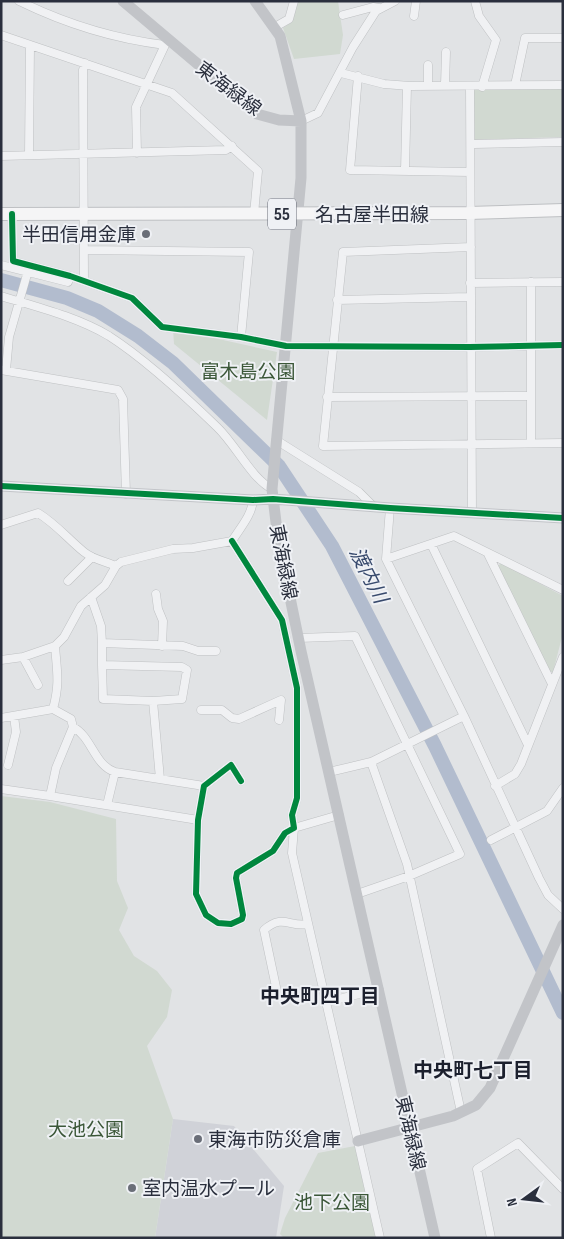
<svg xmlns="http://www.w3.org/2000/svg" width="564" height="1239" viewBox="0 0 564 1239" font-family="'Sofia Sans Condensed','Noto Sans JP',sans-serif">
	<rect width="100%" height="100%" fill="#e1e3e5"/>
	<!-- built -->
	<path fill="#d0d2d8" d="M 173,1119 L 234,1126 L 284,1186 L 276,1238 L 155,1238 Z"/>
	<!-- green -->
	<path fill="#d1d9d1" d="M 297,1 L 338,1 L 343,35 L 340,54 L 294,59 L 283,28 L 292,22 Z
		M 563,89 L 563,137 L 474,140 L 472,90 Z
		M 173,329 L 277,352 L 267,420 L 174,344 Z
		M 501,563 L 563,596 L 562,637 L 553,672 L 549,672 L 498,566 Z
		M 1,796 L 50,802 L 116,819 L 117,881 L 128,908 L 119,930 L 134,956 L 157,971 L 172,990 L 167,1017 L 147,1046 L 173,1119 L 155,1238 L 1,1238 Z
		M 355,1146 L 376,1238 L 284,1238 L 280,1234 L 285,1218 L 318,1153 Z"/>
	<g fill="none" stroke-linecap="round" stroke-linejoin="round">
		<!-- river -->
		<path stroke="#b2bcce" stroke-width="14" d="M 1,280 L 67,298 L 98,311 L 138,336 L 173,363 L 279,466 L 332,546 L 435,746 L 563,1013"/>
		<!-- street casing -->
		<g stroke="#bfc1c3" stroke-width="9">
			<path id="street" d="M 19,1 C 64,23 115,39 165,45
				M 475,1 L 479,16 L 496,40 L 482,87
				M 343,15 L 373,7 L 379,8
				M 414,16 L 416,1
				M 275,27 L 289,19 L 294,1
				M 1,35 L 172,93 L 258,171 L 254,214
				M 341,73 L 384,84 L 410,86 L 563,85
				M 358,76 L 350,170 L 470,172
				M 445,85 L 446,52
				M 515,85 L 525,38 L 563,38
				M 428,86 L 428,65
				M 470,86 L 472,513
				M 301,121 L 318,113 L 353,47 L 376,11 L 395,1
				M 474,144 L 563,142
				M 137,153 L 136,107 L 165,45 L 168,42
				M 29,155 L 30,45
				M 1,156 L 226,150 L 232,146
				M 405,171 L 407,86
				M 12,214 L 13,261 L 70,276 L 132,298 L 162,327 L 241,337 L 286,346 L 470,347 L 563,345
				M 471,247 L 343,252 L 323,446 L 563,443
				M 85,250 L 249,252 L 241,337
				M 1,265 L 68,282 L 70,276
				M 84,280 L 83,70 L 85,63
				M 531,282 L 531,443
				M 470,283 L 563,282
				M 1,296 C 37,307 77,317 109,336 C 145,359 186,397 217,427 C 236,445 251,478 272,489
				M 337,300 L 470,297
				M 1,370 L 118,390 L 123,399 L 126,494
				M 6,370 L 9,337 L 28,271
				M 327,397 L 531,396
				M 276,440 L 359,492 L 373,506
				M 390,508 L 386,559 L 464,716 L 539,878 L 548,895 L 563,909
				M 1,525 L 38,513 C 56,524 68,539 84,552 C 94,560 105,561 116,566
				M 232,541 L 282,620 L 297,688 L 297,798 L 292,815 L 294,828 L 285,833 L 273,851 L 237,873 L 236,878 L 243,915 L 242,919 L 231,924 L 218,923 L 206,915 L 196,894 L 198,820 L 204,786 L 231,765 L 241,781
				M 431,544 L 528,745
				M 488,554 L 552,684
				M 386,559 L 454,536 L 563,590
				M 68,581 L 92,557
				M 156,594 L 158,609 L 163,621 L 162,646
				M 91,597 L 101,626 L 102,643 L 183,646 L 198,651 L 216,651
				M 299,638 L 355,636 L 460,854 L 409,876 L 357,894
				M 23,657 L 38,685
				M 1,660 L 23,657 L 55,646 L 64,637 L 81,606 L 105,585 L 116,566 L 121,562 L 173,549 L 193,548 L 232,541 C 240,528 252,515 253,500
				M 102,665 L 102,643
				M 153,701 L 103,699 L 102,665 L 182,667 L 187,670 L 182,699 L 153,701 L 160,779
				M 201,710 L 222,710 L 232,718 L 239,719 L 281,700 L 279,720
				M 1,718 L 53,709
				M 73,727 C 92,737 94,765 115,772
				M 371,762 L 407,864 L 461,1112
				M 8,765 L 16,732 L 14,716
				M 329,772 L 371,762 L 464,716
				M 495,786 L 515,774 L 521,764 L 563,657
				M 1,789 L 50,796 L 56,768 L 73,727 L 71,719 L 53,709 C 60,683 57,672 55,646
				M 50,796 L 198,820
				M 107,805 L 115,772 L 204,786
				M 339,815 L 294,828 L 292,853 L 380,1238
				M 491,840 L 547,811 L 563,788
				M 276,987 L 264,930 C 283,913 290,928 308,924
				M 327,1002 L 379,989
				M 491,1238 L 477,1169 L 518,1143 L 563,1189"/>
		</g>
		<!-- primary casing -->
		<g stroke="#bec0c3" stroke-width="14">
			<path id="primary" d="M 1,214 L 469,213 L 563,210"/>
		</g>
		<!-- street -->
		<use href="#street" stroke="#f0f1f3" stroke-width="8"/>
		<!-- secondary -->
		<path stroke="#c2c4c8" stroke-width="11" d="M 123,1 L 257,114 L 279,120 L 301,121 L 301,178 L 272,489 L 278,539 L 301,651 L 435,1238
			M 255,1 L 280,36 L 301,121
			M 1,486 L 253,500 L 273,499 L 390,508 L 563,518
			M 358,1141 L 453,1116 L 476,1105 L 490,1088 L 563,925"/>
		<!-- primary -->
		<use href="#primary" stroke="#f5f5f6" stroke-width="12"/>
		<!-- cycleway casing -->
		<g stroke="#eff1f5" stroke-width="9">
			<path id="cycleway" d="M 12,214 L 13,261 L 70,276 L 132,298 L 162,327 L 241,337 L 286,346 L 470,347 L 563,345
				M 1,486 L 253,500 L 273,499 L 390,508 L 563,518
				M 232,541 L 282,620 L 297,688 L 297,798 L 292,815 L 294,828 L 285,833 L 273,851 L 237,873 L 236,878 L 243,915 L 242,919 L 231,924 L 218,923 L 206,915 L 196,894 L 198,820 L 204,786 L 231,765 L 241,781"/>
		</g>
		<!-- cycleway -->
		<use href="#cycleway" stroke="#00873e" stroke-width="6"/>
	</g>
	<!-- markers -->
	<g fill="#6a6e78" stroke="#eff1f5" stroke-width="2">
		<circle cx="146" cy="234" r="5"/>
		<circle cx="198" cy="1139" r="5"/>
		<circle cx="132" cy="1188" r="5"/>
	</g>
	<g text-anchor="middle" stroke-width="4" stroke-linejoin="round" paint-order="stroke">
		<!-- shield labels -->
		<rect fill="#eff1f5" stroke="#656974" stroke-width="1" x="268" y="198.5" width="28" height="31" rx="4"/>
		<g font-size="18" font-weight="bold" fill="#2a2f3d">
			<text x="282" y="220">55</text>
		</g>
		<!-- street labels -->
		<g font-size="19" fill="#2a2f3d" stroke="#eff1f5">
			<text transform="translate(229 88) rotate(37)" y="7">東海緑線</text>
			<text x="372" y="221">名古屋半田線</text>
			<text transform="translate(284 562) rotate(79)" y="7">東海緑線</text>
			<text transform="translate(411 1133) rotate(77)" y="7">東海緑線</text>
		</g>
		<!-- poi labels -->
		<g font-size="19" fill="#2a2f3d" stroke="#eff1f5" text-anchor="start">
			<text x="136" y="241" text-anchor="end">半田信用金庫</text>
			<text x="208" y="1146">東海市防災倉庫</text>
			<text x="142" y="1195">室内温水プール</text>
		</g>
		<!-- park labels -->
		<g font-size="19" fill="#3b5738" stroke="#eff1f5">
			<text x="248" y="378">富木島公園</text>
			<text x="86" y="1136">大池公園</text>
			<text x="332" y="1209">池下公園</text>
		</g>
		<!-- water labels -->
		<g font-size="20" font-style="italic" fill="#384a6d" stroke="#eff1f5">
			<text transform="translate(369 575) rotate(63)" y="7">渡内川</text>
		</g>
		<!-- neighbourhood labels -->
		<g font-size="20" font-weight="bold" fill="#1c202e" stroke="#eff1f5">
			<text x="320" y="1003">中央町四丁目</text>
			<text x="473" y="1077">中央町七丁目</text>
		</g>
	</g>
	<!-- border -->
	<rect width="564" height="1239" fill="none" stroke="#2a2f3d" stroke-width="5"/>
	<!-- north arrow -->
	<g transform="translate(524 1199) rotate(255)" stroke="#eff1f5" stroke-width="4" paint-order="stroke">
	<path d="M0-4L9 19L0 12L-9 19Z" fill="#2a2f3d"/>
	<text y="-8" font-size="14" font-weight="bold" text-anchor="middle" fill="#2a2f3d">N</text>
	</g>
</svg>
